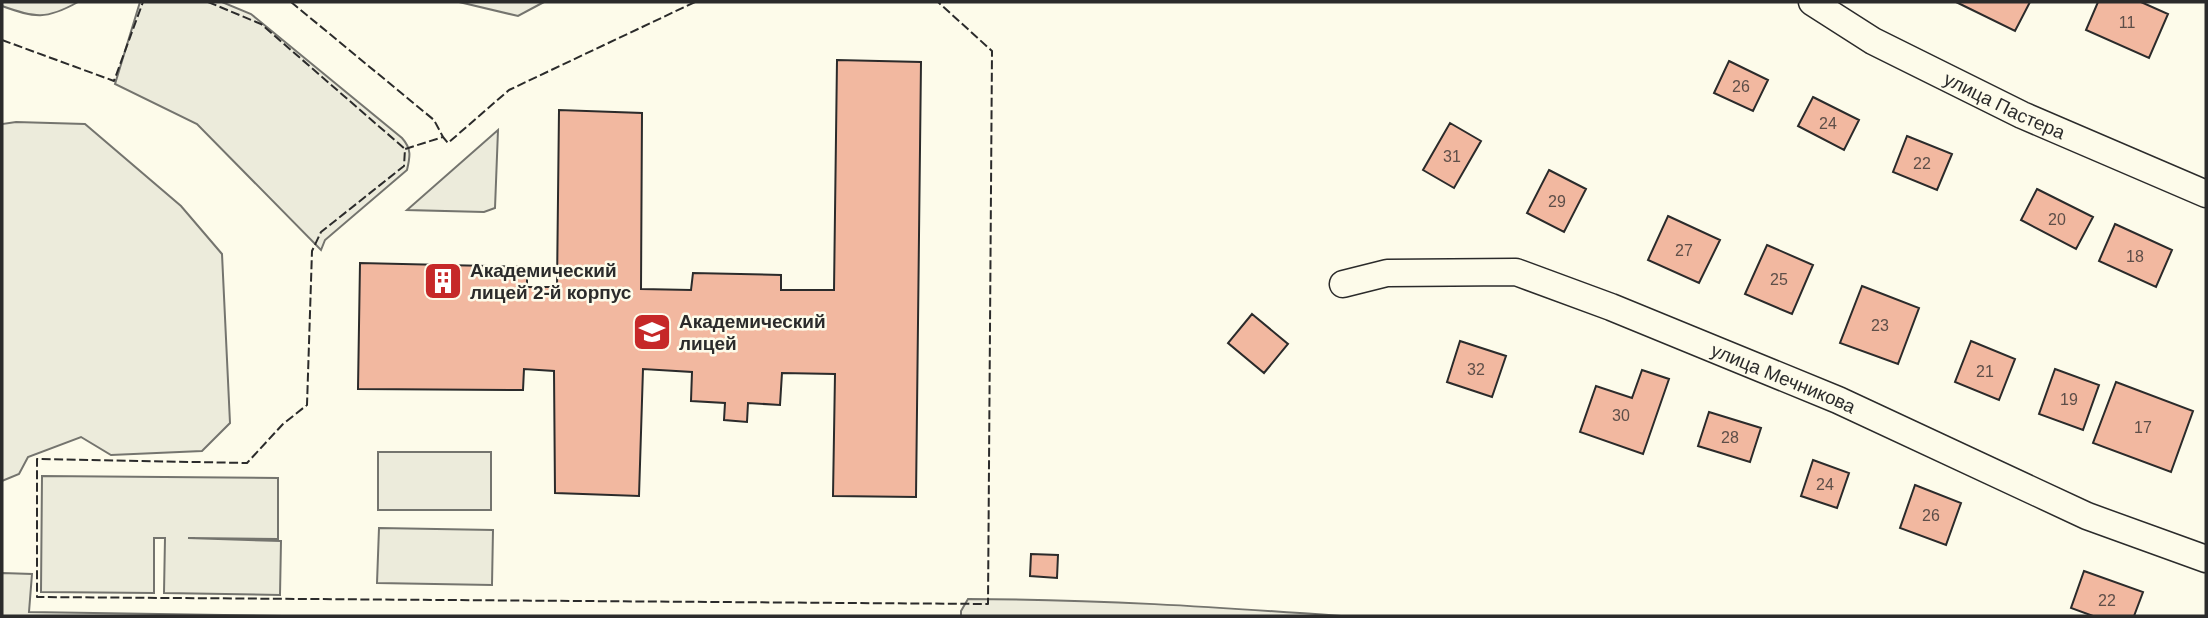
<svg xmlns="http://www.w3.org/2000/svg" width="2208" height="618" viewBox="0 0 2208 618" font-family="Arial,sans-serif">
	<rect width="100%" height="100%" fill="#fdfbea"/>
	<!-- green -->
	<path fill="#ecebdb" stroke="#74746e" stroke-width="2" d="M 2,2 L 78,2 C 46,20 35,18 2,6 Z
		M 140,2 L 222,2 L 251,14 L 402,138 C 412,149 410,157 407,170 L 325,240 L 321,250 L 197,124 L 115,84 Z
		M 459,2 L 544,2 L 518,16 Z
		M 16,122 L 85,124 L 181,206 L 222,254 L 230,423 L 202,451 L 111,455 L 81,437 L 28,457 L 19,474 L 2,481 L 2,124 Z
		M 498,130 L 495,208 L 484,212 L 407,210 Z
		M 378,452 L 491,452 L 491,510 L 378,510 Z
		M 42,476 L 278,478 L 278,539 L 188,538 L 281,541 L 280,595 L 164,593 L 165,538 L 154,538 L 154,593 L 41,592 Z
		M 379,528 L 493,530 L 492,585 L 377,583 Z
		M 2,573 L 32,574 L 29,612 L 283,616 L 2,616 Z
		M 968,599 C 1093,599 1216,607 1341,616 L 961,616 L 961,611 Z"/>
	<!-- building -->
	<path fill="#f2b8a0" stroke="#2b2b2b" stroke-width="2" d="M 1956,2 L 2030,2 L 2015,31 Z
		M 2098,2 L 2141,2 L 2168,14 L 2149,58 L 2086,30 Z
		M 837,60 L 921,62 L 916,497 L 833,496 L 835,374 L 782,373 L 780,405 L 748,403 L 747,422 L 724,420 L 725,403 L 691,401 L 692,372 L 643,369 L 639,496 L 555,493 L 554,371 L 524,369 L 523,390 L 358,389 L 360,263 L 527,267 L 527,287 L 557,287 L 559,110 L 642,113 L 641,289 L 691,290 L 693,273 L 781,275 L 781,290 L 834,290 Z
		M 1729,61 L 1768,80 L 1753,111 L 1714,93 Z
		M 1813,97 L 1859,120 L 1844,150 L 1798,126 Z
		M 1450,123 L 1481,141 L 1454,188 L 1423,170 Z
		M 1907,136 L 1952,154 L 1937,190 L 1893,172 Z
		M 1549,170 L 1586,189 L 1564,232 L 1527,213 Z
		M 2037,189 L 2093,217 L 2076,249 L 2021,220 Z
		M 1668,216 L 1720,240 L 1699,283 L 1648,260 Z
		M 2115,224 L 2172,250 L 2156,287 L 2099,261 Z
		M 1767,245 L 1813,265 L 1792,314 L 1745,294 Z
		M 1862,286 L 1919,308 L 1898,364 L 1840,343 Z
		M 1252,314 L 1288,344 L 1264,373 L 1228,343 Z
		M 1460,341 L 1506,356 L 1492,397 L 1447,382 Z
		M 1971,341 L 2015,359 L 1999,400 L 1955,382 Z
		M 2055,369 L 2099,385 L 2083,430 L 2039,414 Z
		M 1642,370 L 1669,379 L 1643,454 L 1580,432 L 1596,386 L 1632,398 Z
		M 2116,382 L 2193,411 L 2171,472 L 2093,443 Z
		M 1709,412 L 1761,428 L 1750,462 L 1698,446 Z
		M 1813,460 L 1849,473 L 1837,508 L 1801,496 Z
		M 1915,485 L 1961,503 L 1946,545 L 1900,528 Z
		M 1031,554 L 1058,555 L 1057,578 L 1030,576 Z
		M 2084,571 L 2143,592 L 2134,616 L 2093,616 L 2071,608 Z"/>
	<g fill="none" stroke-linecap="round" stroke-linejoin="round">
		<!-- street casing -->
		<g stroke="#2b2b2b" stroke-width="29">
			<g id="street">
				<path id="s1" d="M 1812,2 L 1873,41 L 2022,115 L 2206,194"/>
				<path id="s2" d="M 1343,284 L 1387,273 L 1516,272 L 1611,307 L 1838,400 L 2087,516 L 2206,559"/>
			</g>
		</g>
		<!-- street -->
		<use href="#street" stroke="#fdfbea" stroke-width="26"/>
		<!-- fence -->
		<path stroke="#2b2b2b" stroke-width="2" stroke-dasharray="9 3.5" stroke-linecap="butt" d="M 208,2 L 261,24 L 405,149
			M 291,2 L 434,120 L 443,137
			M 695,2 L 509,90 L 448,143 L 443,137 L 405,149 L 404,166 L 321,232 L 312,251 L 307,405 L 283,424 L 247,463 L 37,459 L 37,597 L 988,604 L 992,51 L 938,2
			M 2,40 L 114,81 L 143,2"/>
	</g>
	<!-- icons -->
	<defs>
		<g id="building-square" transform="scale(2.0125)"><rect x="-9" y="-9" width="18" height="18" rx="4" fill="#c62828" stroke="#fdfbea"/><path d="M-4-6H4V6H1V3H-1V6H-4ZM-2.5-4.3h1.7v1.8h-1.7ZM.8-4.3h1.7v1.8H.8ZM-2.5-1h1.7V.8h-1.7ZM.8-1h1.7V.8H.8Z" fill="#fff"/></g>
		<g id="school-square" transform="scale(2.0125)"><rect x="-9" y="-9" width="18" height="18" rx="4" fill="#c62828" stroke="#fdfbea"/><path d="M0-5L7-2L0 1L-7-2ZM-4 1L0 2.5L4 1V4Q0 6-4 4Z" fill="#fff"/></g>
	</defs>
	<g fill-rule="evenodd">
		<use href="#building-square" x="443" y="281"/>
		<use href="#school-square" x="652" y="332"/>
	</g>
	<g text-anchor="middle" stroke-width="5" stroke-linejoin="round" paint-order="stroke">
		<!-- number labels -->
		<g font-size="16" fill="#5d4e48">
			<text x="2127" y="28">11</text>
			<text x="1741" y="92">26</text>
			<text x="1828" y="129">24</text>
			<text x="1452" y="162">31</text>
			<text x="1922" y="169">22</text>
			<text x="1557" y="207">29</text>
			<text x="2057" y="225">20</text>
			<text x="1684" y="256">27</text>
			<text x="2135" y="262">18</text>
			<text x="1779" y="285">25</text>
			<text x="1880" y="331">23</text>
			<text x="1476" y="375">32</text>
			<text x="1985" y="377">21</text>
			<text x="2069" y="405">19</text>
			<text x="1621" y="421">30</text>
			<text x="2143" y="433">17</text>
			<text x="1730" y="443">28</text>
			<text x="1825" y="490">24</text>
			<text x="1931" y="521">26</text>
			<text x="2107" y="606">22</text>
		</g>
		<!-- street labels -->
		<g font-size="19" fill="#2b2b2b" stroke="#fdfbea">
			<text dy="7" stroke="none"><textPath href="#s1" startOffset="219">улица Пастера</textPath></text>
			<text dy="7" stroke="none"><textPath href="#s2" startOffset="462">улица Мечникова</textPath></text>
		</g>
		<!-- poi labels -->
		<g font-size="19" font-weight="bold" fill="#2b2b2b" stroke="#fdfbea" text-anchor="start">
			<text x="470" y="277">Академический<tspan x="470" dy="22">лицей 2-й корпус</tspan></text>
			<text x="679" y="328">Академический<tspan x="679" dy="22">лицей</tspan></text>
		</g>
	</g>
	<!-- border -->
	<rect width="2208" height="618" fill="none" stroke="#2b2b2b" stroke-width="7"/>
</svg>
